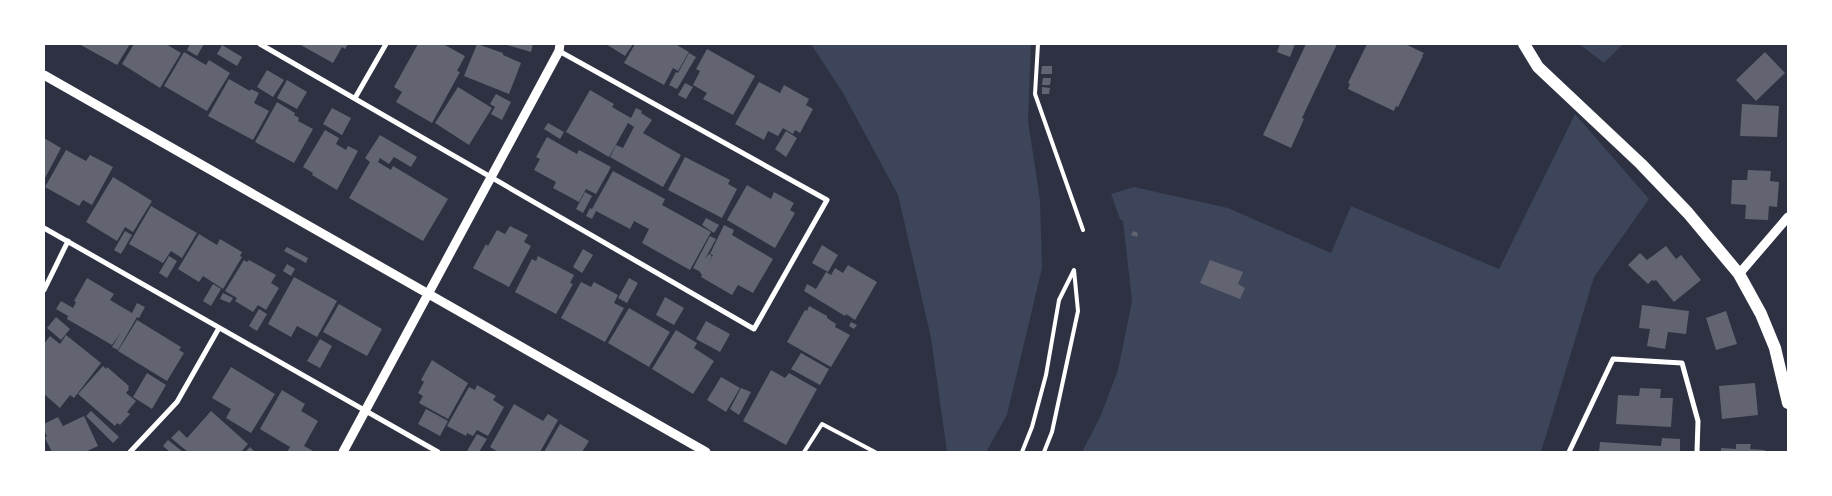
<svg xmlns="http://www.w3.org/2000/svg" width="1832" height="496" viewBox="0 0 1832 496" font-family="Rubik,sans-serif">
	<rect width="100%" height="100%" fill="#2d3142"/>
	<!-- green -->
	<path fill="#3c4559" d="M 811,44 L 1031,44 L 1028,121 L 1040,200 L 1042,268 L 1007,415 L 986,452 L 947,452 L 931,338 L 898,195 L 843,93 Z
		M 1579,44 L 1623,44 L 1604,63 Z
		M 1575,114 L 1649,199 L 1594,277 L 1541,452 L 1082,452 L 1101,415 L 1118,370 L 1132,301 L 1123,221 L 1120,219 L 1111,194 L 1134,187 L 1228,208 L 1331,253 L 1351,206 L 1499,269 Z"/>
	<!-- building -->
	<path fill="#626471" d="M 79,44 L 130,44 L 117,65 Z
		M 134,44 L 166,44 L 181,53 L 160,88 L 122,64 Z
		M 190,44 L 204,44 L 197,56 L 187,50 Z
		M 299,44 L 348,44 L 345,49 L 342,47 L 333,63 Z
		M 418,44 L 443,44 L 465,56 L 457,71 L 460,72 L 432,123 L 396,102 L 402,92 L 394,87 Z
		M 477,44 L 503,53 L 503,55 L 521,63 L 509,94 L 464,76 Z
		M 507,44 L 533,44 L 531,52 L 507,45 Z
		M 606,44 L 633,44 L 625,56 Z
		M 635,44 L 675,44 L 689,52 L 678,71 L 673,68 L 664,85 L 624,63 Z
		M 1280,44 L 1295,44 L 1290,57 L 1277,52 Z
		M 1306,44 L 1337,44 L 1302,118 L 1304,119 L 1291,148 L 1263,135 Z
		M 1367,44 L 1405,44 L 1424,53 L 1422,56 L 1423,56 L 1398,107 L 1396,106 L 1394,111 L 1348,89 L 1350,84 L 1348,83 Z
		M 222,45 L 242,57 L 237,66 L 217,54 Z
		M 707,49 L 755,76 L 733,115 L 703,99 L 707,93 L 693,85 L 700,71 L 696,69 Z
		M 184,52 L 206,65 L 209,60 L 230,73 L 207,111 L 164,86 Z
		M 1765,52 L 1785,73 L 1756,101 L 1736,80 Z
		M 689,53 L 696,57 L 677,89 L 669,85 L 676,72 L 678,73 Z
		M 1042,66 L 1052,66 L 1052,74 L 1041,74 Z
		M 267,70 L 284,80 L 273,97 L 257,87 Z
		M 1043,78 L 1051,78 L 1050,85 L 1042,85 Z
		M 229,79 L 250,91 L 251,89 L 259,93 L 254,103 L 269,111 L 253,140 L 208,116 Z
		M 287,80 L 307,92 L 297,109 L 277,98 Z
		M 759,82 L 780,93 L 784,85 L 809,99 L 806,105 L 813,109 L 800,133 L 795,130 L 793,134 L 783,128 L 778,136 L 768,131 L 764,140 L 735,124 Z
		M 685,83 L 693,87 L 686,99 L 678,95 Z
		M 458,87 L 492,108 L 469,145 L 435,123 Z
		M 1042,87 L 1050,88 L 1049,94 L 1042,94 Z
		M 590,90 L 614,104 L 612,107 L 631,118 L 636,108 L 642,111 L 641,113 L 652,120 L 643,133 L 681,155 L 663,187 L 610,157 L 616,145 L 623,148 L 634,127 L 628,123 L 609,157 L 566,132 Z
		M 496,94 L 511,102 L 502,120 L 491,114 L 495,107 L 490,104 Z
		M 277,102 L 295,113 L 294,115 L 299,118 L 298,121 L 313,129 L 294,163 L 255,142 Z
		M 1742,104 L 1779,106 L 1777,137 L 1740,136 Z
		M 332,108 L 351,118 L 342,135 L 323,124 Z
		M 548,123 L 564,132 L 560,139 L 544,129 Z
		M 325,130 L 339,138 L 336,144 L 346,150 L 348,146 L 358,151 L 337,190 L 312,175 L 313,173 L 303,167 Z
		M 786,131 L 797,138 L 786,157 L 775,149 Z
		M 380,135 L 417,157 L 411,167 L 394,157 L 389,164 L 380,158 L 378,162 L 391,170 L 393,166 L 448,199 L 423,241 L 349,198 L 370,162 L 365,158 Z
		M 547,137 L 577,154 L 579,150 L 611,167 L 596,194 L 586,189 L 579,202 L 553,188 L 556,182 L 534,170 L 540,159 L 536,157 Z
		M 44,138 L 61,148 L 44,180 Z
		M 66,150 L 86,161 L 90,155 L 113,167 L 92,205 L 83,200 L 79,206 L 45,187 Z
		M 685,157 L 730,180 L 728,184 L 737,189 L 722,218 L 668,190 Z
		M 1748,170 L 1771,171 L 1770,181 L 1779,182 L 1777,207 L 1769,206 L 1768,220 L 1745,219 L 1746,205 L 1731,204 L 1732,180 L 1747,180 Z
		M 613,171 L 665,199 L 662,205 L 711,232 L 690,270 L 642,243 L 649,229 L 634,221 L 630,229 L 596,211 L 592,219 L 586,216 L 590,208 L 592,209 Z
		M 113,177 L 152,201 L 133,232 L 125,227 L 117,241 L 86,222 Z
		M 747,185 L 771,199 L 774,192 L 794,203 L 790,210 L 795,213 L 775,248 L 727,220 Z
		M 585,192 L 592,196 L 583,213 L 576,209 Z
		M 151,206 L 197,233 L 182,258 L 171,251 L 163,263 L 129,244 Z
		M 706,218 L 719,225 L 714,233 L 702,225 Z
		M 724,225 L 734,230 L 732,235 L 773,259 L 753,293 L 738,285 L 732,295 L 701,277 L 702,275 L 699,271 L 693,268 L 710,236 L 716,239 L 705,259 L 709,254 L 712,256 L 708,264 L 713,255 L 710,254 Z
		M 510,226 L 528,235 L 524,242 L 531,246 L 509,287 L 473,268 L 486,244 L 488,246 L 497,230 L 505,234 Z
		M 125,231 L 132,235 L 121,254 L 114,250 Z
		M 1133,231 L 1138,233 L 1137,237 L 1131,235 Z
		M 199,234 L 217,245 L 220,239 L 242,252 L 240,256 L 242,257 L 223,289 L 203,276 L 199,282 L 178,269 Z
		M 822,245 L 838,255 L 828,272 L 812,263 Z
		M 1666,246 L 1676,259 L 1681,255 L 1701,280 L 1674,302 L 1656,280 L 1654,281 L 1652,280 L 1648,284 L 1628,265 L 1640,253 L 1647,260 Z
		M 287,247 L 308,258 L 306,263 L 284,251 Z
		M 583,249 L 593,255 L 582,273 L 573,267 Z
		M 169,256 L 177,261 L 167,278 L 159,273 Z
		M 538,256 L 574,275 L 570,283 L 573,284 L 556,314 L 515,292 L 532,259 L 536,261 Z
		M 244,260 L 247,262 L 249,260 L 276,275 L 271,283 L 279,288 L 266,310 L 258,305 L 253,312 L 235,301 L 237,298 L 225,291 Z
		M 1210,260 L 1243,272 L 1238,284 L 1245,288 L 1240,299 L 1200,283 Z
		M 287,264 L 295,269 L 291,276 L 283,271 Z
		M 848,265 L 877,282 L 855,320 L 846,314 L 845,316 L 804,291 L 807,284 L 816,289 L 826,272 L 831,275 L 835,268 L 843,273 Z
		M 294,277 L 337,301 L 317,337 L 297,326 L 291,337 L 268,324 Z
		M 87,278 L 114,294 L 110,300 L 132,313 L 137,303 L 145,307 L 139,318 L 137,317 L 118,350 L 112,347 L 121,332 L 112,345 L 67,319 L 68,316 L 56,309 L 61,301 L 73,308 L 76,302 L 74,301 Z
		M 629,278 L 638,283 L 627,303 L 618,298 Z
		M 581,282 L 591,287 L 594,282 L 618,295 L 614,303 L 624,308 L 605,342 L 561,318 Z
		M 213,284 L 221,289 L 211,306 L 203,301 Z
		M 223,293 L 233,298 L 230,303 L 220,299 Z
		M 665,297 L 684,308 L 674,325 L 656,315 Z
		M 339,304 L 382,329 L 367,356 L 323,332 Z
		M 1642,305 L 1689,311 L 1686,334 L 1668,332 L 1665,349 L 1647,346 L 1650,329 L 1639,328 Z
		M 809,306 L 827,316 L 827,318 L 836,324 L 835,327 L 850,335 L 831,367 L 787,342 L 805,310 L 807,311 Z
		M 629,308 L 670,332 L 649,367 L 608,343 Z
		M 259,309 L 267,314 L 257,331 L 249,326 Z
		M 1726,311 L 1737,344 L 1716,350 L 1706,318 Z
		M 56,317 L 70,329 L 61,340 L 47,328 Z
		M 137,320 L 181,347 L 179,350 L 184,353 L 167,381 L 118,351 Z
		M 706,321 L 730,334 L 720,352 L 696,339 Z
		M 851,322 L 857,325 L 854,329 L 849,326 Z
		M 676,330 L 697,343 L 694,348 L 714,361 L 693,394 L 652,369 Z
		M 66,335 L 101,363 L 74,398 L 70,395 L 60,408 L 44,394 L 44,387 L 45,385 L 44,383 L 44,344 L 50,336 L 60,344 Z
		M 320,339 L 332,346 L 320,368 L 307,361 Z
		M 801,353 L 829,369 L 820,385 L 791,369 Z
		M 432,360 L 468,383 L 448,419 L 419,403 L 423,396 L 418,393 L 424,382 L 421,380 Z
		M 103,366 L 106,369 L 107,367 L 129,386 L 128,388 L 129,389 L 126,393 L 136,401 L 127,412 L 130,414 L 120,425 L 117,423 L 115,426 L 78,394 Z
		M 231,367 L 275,394 L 251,433 L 226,418 L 231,409 L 212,398 Z
		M 771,370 L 785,378 L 789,373 L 817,389 L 786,445 L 743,421 Z
		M 147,373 L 166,385 L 152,409 L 133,397 Z
		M 721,377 L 740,388 L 726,412 L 707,400 Z
		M 1755,383 L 1758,415 L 1722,419 L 1719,386 Z
		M 477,385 L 496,396 L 493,400 L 504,407 L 488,436 L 477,430 L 473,436 L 467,433 L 466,436 L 447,426 L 469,387 L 475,390 Z
		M 741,388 L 751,392 L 739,415 L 730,409 Z
		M 1640,388 L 1661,389 L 1660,398 L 1673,398 L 1671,427 L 1616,424 L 1618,395 L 1639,396 Z
		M 282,390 L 305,404 L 301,411 L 318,421 L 304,446 L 315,452 L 287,452 L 290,447 L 260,429 Z
		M 514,404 L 543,421 L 548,414 L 558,420 L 540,452 L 498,452 L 490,447 Z
		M 426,409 L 448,421 L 440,436 L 418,424 Z
		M 91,411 L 119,437 L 113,443 L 86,416 Z
		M 211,411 L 248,444 L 241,452 L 188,452 L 171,438 L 179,430 L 187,438 Z
		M 84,416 L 98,446 L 85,452 L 52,452 L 45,438 L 47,436 L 44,430 L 44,424 L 58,417 L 63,426 Z
		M 560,424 L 589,441 L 582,452 L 544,452 Z
		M 477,434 L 487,439 L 479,452 L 469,452 L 467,451 Z
		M 1662,438 L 1680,439 L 1680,452 L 1599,452 L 1600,442 L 1661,446 Z
		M 168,440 L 183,452 L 170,452 L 163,446 Z
		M 1736,444 L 1751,444 L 1750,449 L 1765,450 L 1765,452 L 1721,452 L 1721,448 L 1736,449 Z
		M 250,447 L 255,452 L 245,452 Z"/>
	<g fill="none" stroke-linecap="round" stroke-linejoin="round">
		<!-- service -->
		<path stroke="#fff" stroke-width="4" d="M 1038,44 L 1035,94 L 1083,230
			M 804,452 L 822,424 L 875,452
			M 1022,452 L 1032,427 L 1046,375 L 1059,300 L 1074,270 L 1078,311 L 1052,432 L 1044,452"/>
		<!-- minor -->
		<path stroke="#fff" stroke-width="5" d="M 260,44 L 754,329 L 827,200 L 559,51
			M 355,98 L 386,44
			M 44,228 L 438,452
			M 44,290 L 68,241
			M 130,452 L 177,402 L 219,328
			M 1569,452 L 1613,359 L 1682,363 L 1698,421 L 1697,452"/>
		<!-- tertiary -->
		<path stroke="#fff" stroke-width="9" d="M 44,75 L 706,452
			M 1739,274 L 1788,217
			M 343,452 L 559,51 L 560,44"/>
		<!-- primary -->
		<path stroke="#fff" stroke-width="12" d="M 1524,44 L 1538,67 L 1641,164 L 1688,213 L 1739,274 L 1761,314 L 1775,348 L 1788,403"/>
	</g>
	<!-- border -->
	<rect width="1832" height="496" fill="none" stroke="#ffffff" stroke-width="90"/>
</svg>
